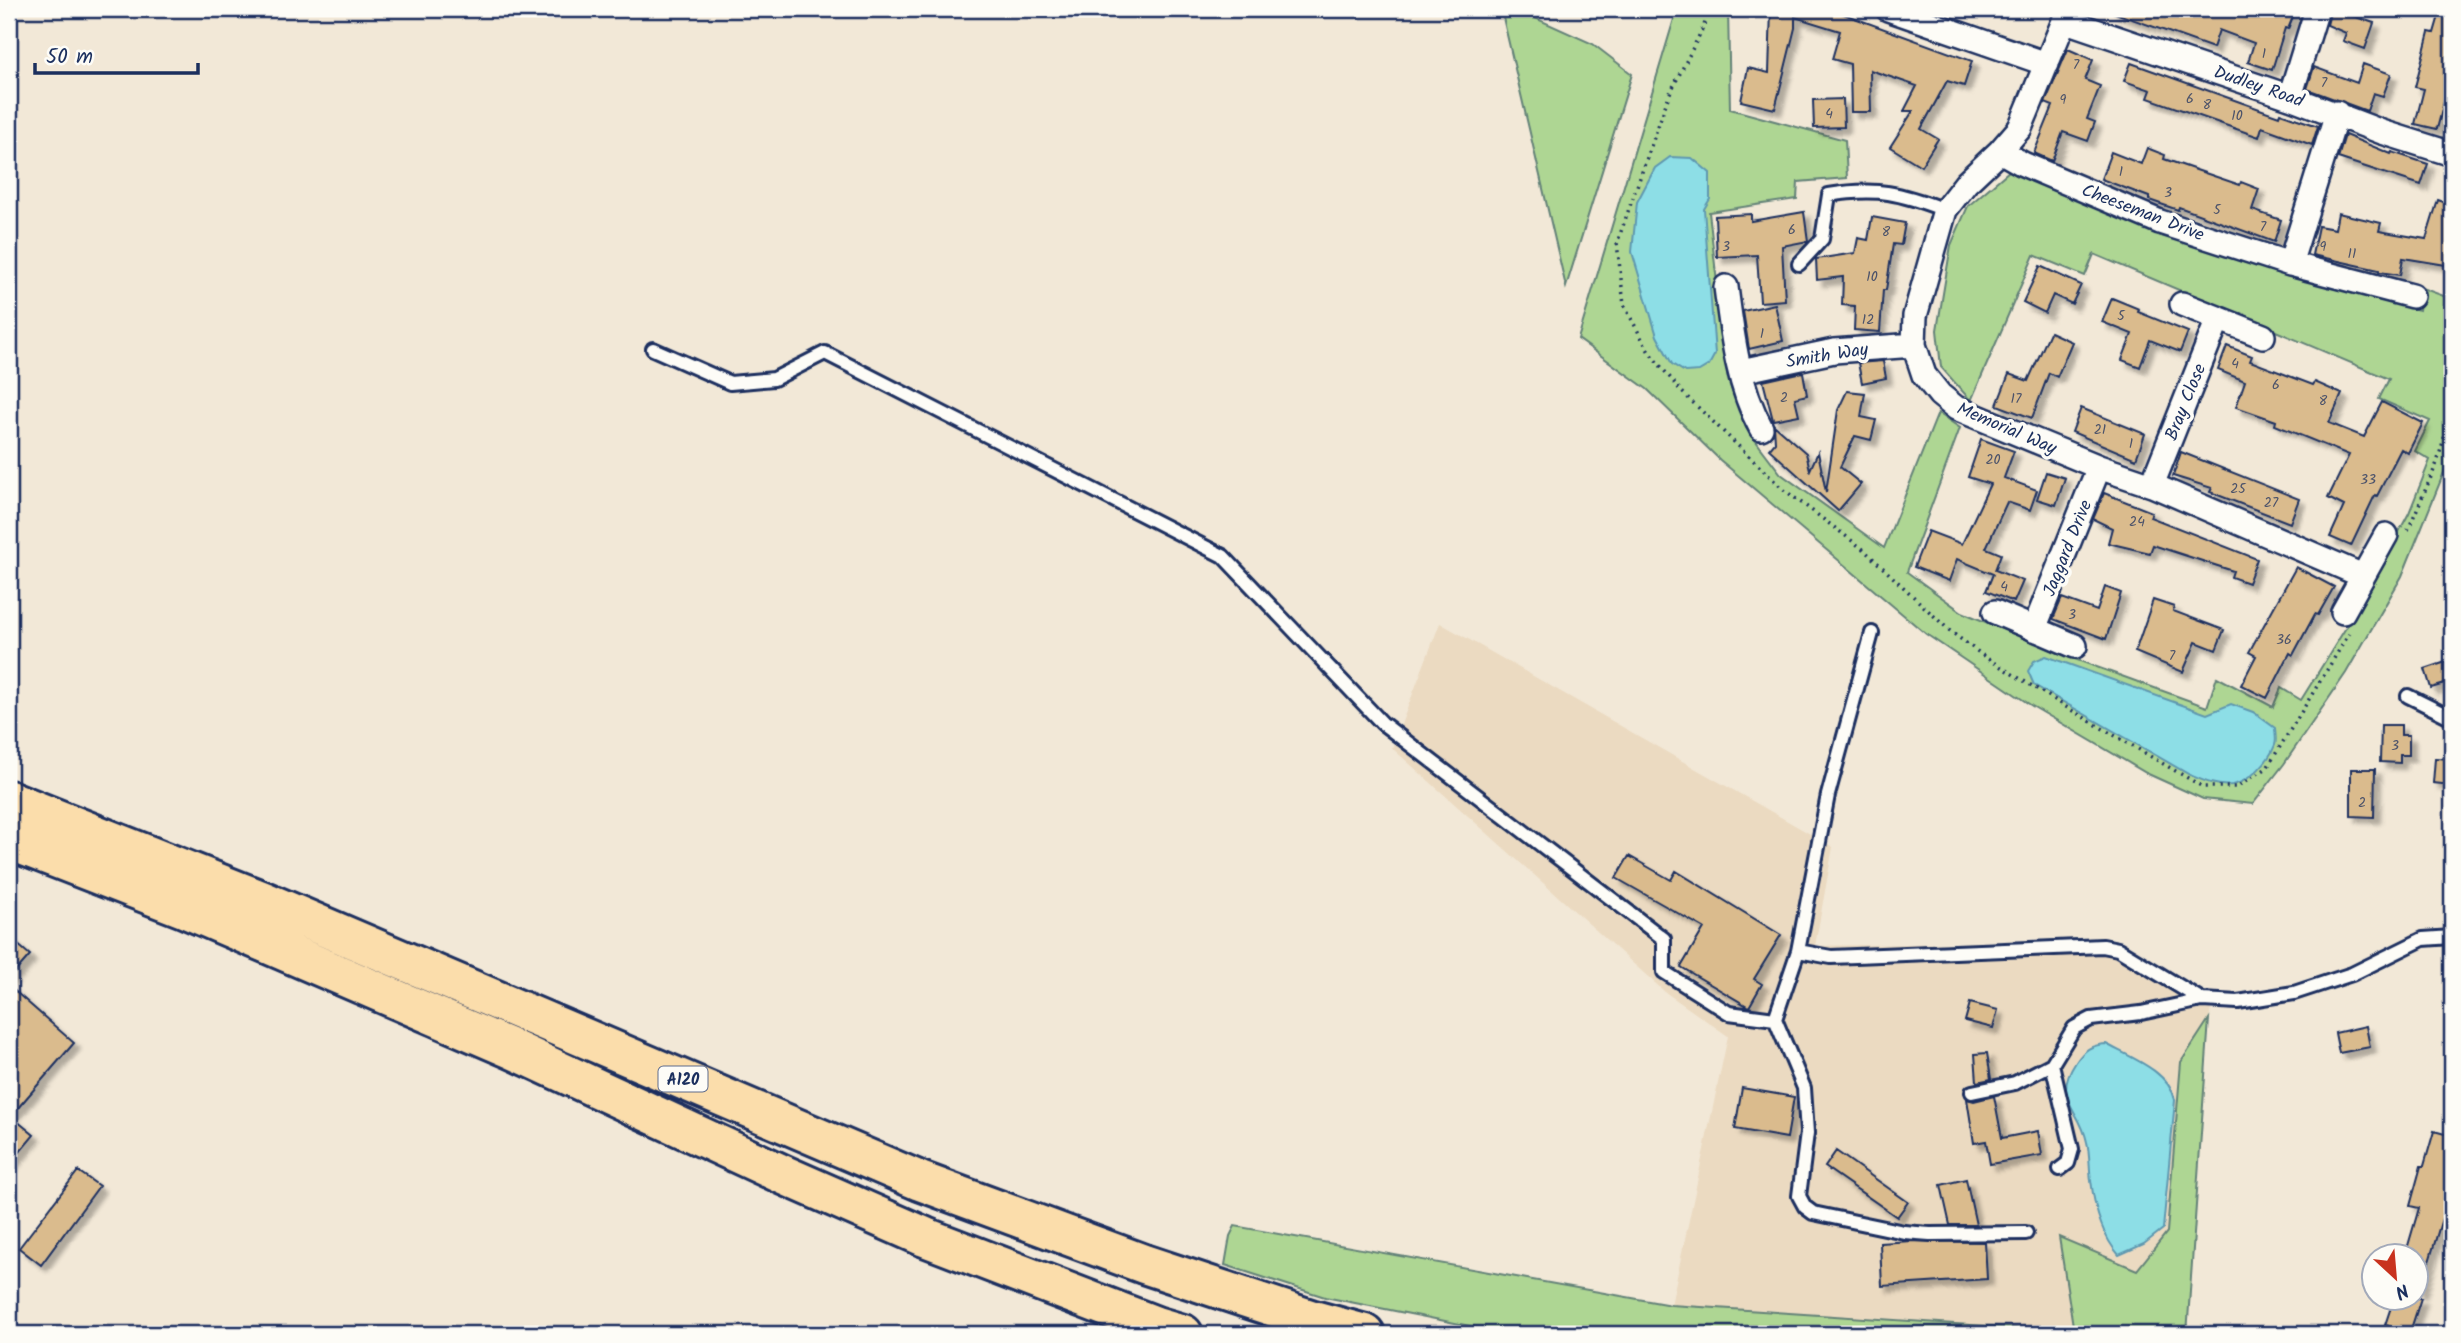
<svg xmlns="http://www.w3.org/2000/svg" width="2461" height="1343" viewBox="0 0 2461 1343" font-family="Kalam,sans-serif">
	<defs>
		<filter id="shadow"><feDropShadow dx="6" dy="6" stdDeviation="2" flood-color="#0004"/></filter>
	</defs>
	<rect width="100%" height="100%" fill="#f2e8d7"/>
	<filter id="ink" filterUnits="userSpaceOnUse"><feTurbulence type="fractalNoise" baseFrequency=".0143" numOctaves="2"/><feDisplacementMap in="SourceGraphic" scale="14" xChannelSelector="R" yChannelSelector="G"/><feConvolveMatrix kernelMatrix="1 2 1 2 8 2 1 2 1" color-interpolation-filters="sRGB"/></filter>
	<g filter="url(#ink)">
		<!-- built -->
		<path fill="#ebdac1" d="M 1440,623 L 1833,847 L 1815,946 L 2106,940 L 2119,942 L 2191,986 L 2214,995 L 2209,1019 L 2188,1334 L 2114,1334 L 1671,1305 L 1728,1036 L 1665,992 L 1392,748 Z"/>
		<!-- green -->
		<path fill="#aed693" stroke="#648278" stroke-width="2" d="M 1501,9 L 1515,9 L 1593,44 L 1632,74 L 1566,287 Z
			M 1677,9 L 1728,9 L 1730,109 L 1845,140 L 1847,178 L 1798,182 L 1797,199 L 1709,212 L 1728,380 L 1746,428 L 1781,474 L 1884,548 L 1938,413 L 1960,428 L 1907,572 L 1962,612 L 2069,657 L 2207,707 L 2217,677 L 2273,707 L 2281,688 L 2301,700 L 2360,605 L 2409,513 L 2430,460 L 2415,451 L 2430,421 L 2379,399 L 2389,379 L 2094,254 L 2085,276 L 2034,255 L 1971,401 L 1941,367 L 1937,330 L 1951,245 L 1968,206 L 2009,171 L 2196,245 L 2285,275 L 2419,310 L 2422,288 L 2452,299 L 2452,449 L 2447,465 L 2402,576 L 2346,673 L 2284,764 L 2253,804 L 2203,799 L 2146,773 L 2032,706 L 1926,634 L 1720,460 L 1647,389 L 1578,339 Z
			M 2209,1019 L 2187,1334 L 1510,1334 L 1325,1297 L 1225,1265 L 1230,1236 L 1235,1226 L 1671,1305 L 2074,1332 L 2059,1237 L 2137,1270 L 2167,1232 L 2181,1062 Z"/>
		<!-- water -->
		<path fill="#8ddee6" stroke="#5f98b0" stroke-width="2" d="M 1670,157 L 1692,158 L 1710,173 L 1710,199 L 1704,209 L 1715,354 L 1709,365 L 1699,371 L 1685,372 L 1672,364 L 1657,336 L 1632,252 L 1637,202 L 1655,168 Z
			M 2046,656 L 2207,714 L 2231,704 L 2253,712 L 2275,728 C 2275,734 2277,740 2275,745 C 2269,761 2250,782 2232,785 C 2217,787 2204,781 2190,775 L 2034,685 L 2028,671 L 2034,661 Z
			M 2106,1044 C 2130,1057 2169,1071 2175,1100 L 2163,1229 L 2144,1244 L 2119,1255 C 2101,1235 2094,1205 2091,1180 C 2089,1167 2090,1154 2087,1142 C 2080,1107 2051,1100 2076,1062 C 2084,1050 2091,1045 2106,1044 Z"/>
		<!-- building -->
		<path fill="#dabb8d" stroke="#1b2f5e" stroke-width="2" filter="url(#shadow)" d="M 1771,9 L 1830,9 L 1972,61 L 1964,86 L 1947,81 L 1921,129 L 1938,139 L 1921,166 L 1890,147 L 1913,111 L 1904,111 L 1917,86 L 1870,70 L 1871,112 L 1851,112 L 1850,64 L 1832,59 L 1840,31 L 1795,17 L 1795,28 L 1775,109 L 1741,101 L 1748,68 L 1769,73 Z
			M 2113,9 L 2231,9 L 2252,16 L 2254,9 L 2296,9 L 2288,29 L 2285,28 L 2272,70 L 2248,62 L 2254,43 L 2219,30 L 2213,48 L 2112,12 Z
			M 2331,9 L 2374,23 L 2365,49 L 2343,41 L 2346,33 L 2327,25 Z
			M 2441,9 L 2452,9 L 2452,71 L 2437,129 L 2415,124 L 2424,89 L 2415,87 L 2429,32 L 2434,33 Z
			M 2068,49 L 2093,60 L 2085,80 L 2100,86 L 2087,119 L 2095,122 L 2088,141 L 2063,132 L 2052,161 L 2034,153 L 2053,106 L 2045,103 Z
			M 2131,63 L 2279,116 L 2280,113 L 2318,126 L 2312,145 L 2262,127 L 2259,137 L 2148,98 L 2151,90 L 2124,81 Z
			M 2363,64 L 2391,74 L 2383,96 L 2373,93 L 2367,111 L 2307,89 L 2314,67 L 2357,83 Z
			M 1843,99 L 1844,127 L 1814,128 L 1813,100 Z
			M 2345,135 L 2391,154 L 2392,152 L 2428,164 L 2421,185 L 2338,158 Z
			M 2147,148 L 2165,155 L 2164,159 L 2240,185 L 2241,182 L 2259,189 L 2252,210 L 2281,220 L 2274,242 L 2179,207 L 2178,210 L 2149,200 L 2149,197 L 2101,179 L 2111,152 L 2141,164 Z
			M 2438,200 L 2452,205 L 2452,266 L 2403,258 L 2400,275 L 2379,272 L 2379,270 L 2312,255 L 2318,226 L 2335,229 L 2338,213 L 2381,223 L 2379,231 L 2426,239 Z
			M 1804,212 L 1808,241 L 1782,246 L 1785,300 L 1760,302 L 1757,255 L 1717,257 L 1715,216 L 1751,214 L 1751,221 Z
			M 1872,217 L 1905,223 L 1901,245 L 1893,244 L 1886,290 L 1883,290 L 1880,332 L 1854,330 L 1855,306 L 1842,305 L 1843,277 L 1817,280 L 1816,259 L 1855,253 L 1858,238 L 1868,240 Z
			M 2040,266 L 2081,285 L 2072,304 L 2053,295 L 2045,313 L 2023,302 Z
			M 2112,298 L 2139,309 L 2138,312 L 2188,332 L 2180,352 L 2150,340 L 2140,367 L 2122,360 L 2132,334 L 2102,322 Z
			M 1775,304 L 1783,341 L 1749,349 L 1743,311 Z
			M 2050,332 L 2072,342 L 2057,377 L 2049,373 L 2032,418 L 1997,405 L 2009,374 L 2028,381 Z
			M 2227,346 L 2252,356 L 2250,361 L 2313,385 L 2315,382 L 2342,394 L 2329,423 L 2364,437 L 2382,402 L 2423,423 L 2408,453 L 2401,449 L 2377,496 L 2375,495 L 2351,546 L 2330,537 L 2344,506 L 2328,498 L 2349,455 L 2275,425 L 2276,421 L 2236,407 L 2245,381 L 2218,370 Z
			M 1883,361 L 1886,378 L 1862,383 L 1858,363 Z
			M 1803,372 L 1807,395 L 1795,398 L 1799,415 L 1773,420 L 1763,381 Z
			M 1847,391 L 1865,393 L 1861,417 L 1876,420 L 1871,440 L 1855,436 L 1840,467 L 1861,484 L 1838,511 L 1769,449 L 1775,442 L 1774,425 L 1806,453 L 1810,470 L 1818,452 L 1826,492 L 1838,410 Z
			M 2081,408 L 2145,434 L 2136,459 L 2072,432 Z
			M 1981,439 L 2014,451 L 2004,478 L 2037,490 L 2030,510 L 2007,502 L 1986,548 L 2001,554 L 1995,570 L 2023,581 L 2014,602 L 1986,591 L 1993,574 L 1957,559 L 1949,581 L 1914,567 L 1928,531 L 1962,544 L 1990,484 L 1968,477 Z
			M 2181,452 L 2299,499 L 2290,523 L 2210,492 L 2212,488 L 2173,476 Z
			M 2046,472 L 2065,478 L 2056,505 L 2037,499 Z
			M 2104,493 L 2152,512 L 2150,517 L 2257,559 L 2248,583 L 2231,577 L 2233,571 L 2153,545 L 2150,553 L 2108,543 L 2112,528 L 2093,519 Z
			M 2296,567 L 2334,587 L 2318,615 L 2315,614 L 2293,655 L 2290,653 L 2267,698 L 2241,685 L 2256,656 L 2249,652 Z
			M 2105,587 L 2121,593 L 2106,639 L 2053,619 L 2062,598 L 2097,611 Z
			M 2153,600 L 2174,607 L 2173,611 L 2224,630 L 2216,650 L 2196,642 L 2183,672 L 2135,652 Z
			M 2452,660 L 2452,682 L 2431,688 L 2425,669 Z
			M 2381,725 L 2401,725 L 2401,735 L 2409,735 L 2409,755 L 2400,755 L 2400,763 L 2380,762 Z
			M 2435,758 L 2452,759 L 2452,785 L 2433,783 Z
			M 2351,769 L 2375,769 L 2374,817 L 2351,816 Z
			M 1629,856 L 1671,880 L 1676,871 L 1781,935 L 1754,979 L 1762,984 L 1749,1007 L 1681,967 L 1704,928 L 1616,878 Z
			M 9,937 L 30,955 L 9,979 Z
			M 9,986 L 74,1043 L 11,1116 L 34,1135 L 9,1165 Z
			M 1970,1003 L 1998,1010 L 1993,1028 L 1965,1021 Z
			M 2366,1026 L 2370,1047 L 2339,1053 L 2335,1033 Z
			M 1987,1053 L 1991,1079 L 1977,1082 L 1975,1054 Z
			M 1742,1088 L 1794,1097 L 1787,1138 L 1735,1129 Z
			M 1994,1096 L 2002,1138 L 2038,1131 L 2042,1155 L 1990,1164 L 1986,1141 L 1974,1143 L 1967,1099 L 1974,1101 Z
			M 2434,1131 L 2452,1136 L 2452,1185 L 2420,1292 L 2416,1291 L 2416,1256 L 2405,1256 L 2419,1208 L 2410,1206 L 2421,1166 L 2424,1166 Z
			M 1836,1151 L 1908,1202 L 1897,1217 L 1825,1167 Z
			M 78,1171 L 99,1186 L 41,1265 L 19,1248 Z
			M 1966,1179 L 1976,1225 L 1950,1225 L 1941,1185 Z
			M 1912,1241 L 1985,1242 L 1987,1279 L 1882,1286 L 1880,1243 Z
			M 2394,1298 L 2421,1298 L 2410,1332 L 2385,1325 Z"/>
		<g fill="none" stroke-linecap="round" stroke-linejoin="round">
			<!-- lane casing -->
			<g stroke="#1b2f5e" stroke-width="18">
				<path id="lane" d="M 1799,264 L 1822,239 L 1829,195 C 1878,187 1900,193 1945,210
					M 653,349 L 730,383 L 774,379 L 825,353 L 1223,556 L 1382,723 L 1664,939 L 1664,972 L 1729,1013 L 1775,1019 L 1798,951 L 1828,795 L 1872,633
					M 2408,696 L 2452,718
					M 1798,951 L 1831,957 L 2103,946 L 2118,949 L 2202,1000 L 2238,1002 L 2294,993 L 2352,974 L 2423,939 L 2452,937
					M 1775,1019 L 1804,1088 L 1807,1133 L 1799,1196 L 1805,1207 L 1813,1213 L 1904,1232 L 1930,1234 L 2026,1233
					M 2052,1064 L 2072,1149 L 2068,1163 L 2060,1169
					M 1972,1092 L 2015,1083 L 2052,1064 L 2074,1028 L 2091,1019 L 2141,1013 L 2202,1000"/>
			</g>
			<!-- street casing -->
			<g stroke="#1b2f5e" stroke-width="28">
				<path id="street" d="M 1888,9 L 2047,64
					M 2069,9 L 2020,128 L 2000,151 L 1966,183 L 1945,210 L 1915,316 L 1914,345 L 1924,375 L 1940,395 L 1956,408 L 2099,467 L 2152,485 L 2363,576
					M 2066,21 L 2290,97 L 2382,132 L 2452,154
					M 2290,97 L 2317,9
					M 2000,151 L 2023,164 L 2160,222 L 2290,264 L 2412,296
					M 2290,264 L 2337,113
					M 1726,287 C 1732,334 1738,386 1761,428
					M 2182,304 L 2263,336
					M 1741,371 L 1834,351 L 1914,345
					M 2152,485 L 2218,319
					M 1995,612 L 2075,646
					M 2343,612 L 2386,535
					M 2034,629 L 2099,467"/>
			</g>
			<!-- highway casing -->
			<g stroke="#1b2f5e" stroke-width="44">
				<path id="highway" d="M 9,800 L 266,902 L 920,1181 L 1144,1264 L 1310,1319 L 1365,1334
					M 9,840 L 184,908 L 512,1049 L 784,1175 L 925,1237 L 1156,1326 L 1183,1334"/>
			</g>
			<!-- path -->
			<path stroke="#1b2f5e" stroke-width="3.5" stroke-dasharray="2 5" stroke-linecap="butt" d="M 1708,9 L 1704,26 L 1669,95 L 1617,243 L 1624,305 L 1649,352 L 1681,391 L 1783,489 L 1863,549 L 1950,631 L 1985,657 L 2071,710 L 2203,787 L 2237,787 L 2267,768 L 2349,634
				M 2408,530 L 2437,463 L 2452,410"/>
			<!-- lane -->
			<use href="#lane" stroke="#fdfcf7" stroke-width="12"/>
			<!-- street -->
			<use href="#street" stroke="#fdfcf7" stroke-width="23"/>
			<!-- highway -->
			<use href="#highway" stroke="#fbddab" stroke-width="38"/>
		</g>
	</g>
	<g text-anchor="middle" stroke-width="7" stroke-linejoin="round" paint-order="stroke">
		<!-- number labels -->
		<g font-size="14" fill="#4b526a">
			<text x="2264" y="58">1</text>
			<text x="2076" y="69">7</text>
			<text x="2324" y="87">7</text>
			<text x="2190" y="103">6</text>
			<text x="2063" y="104">9</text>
			<text x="2207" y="109">8</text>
			<text x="1829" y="118">4</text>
			<text x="2237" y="120">10</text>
			<text x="2121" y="176">1</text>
			<text x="2168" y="197">3</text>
			<text x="2217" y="214">5</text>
			<text x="2263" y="231">7</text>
			<text x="1792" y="234">6</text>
			<text x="1886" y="236">8</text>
			<text x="1726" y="251">3</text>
			<text x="2323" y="251">9</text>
			<text x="2352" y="258">11</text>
			<text x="1872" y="281">10</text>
			<text x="2121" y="320">5</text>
			<text x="1868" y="324">12</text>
			<text x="1762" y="338">1</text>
			<text x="2235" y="368">4</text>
			<text x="2276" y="389">6</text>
			<text x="1784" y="402">2</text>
			<text x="2016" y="403">17</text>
			<text x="2323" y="405">8</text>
			<text x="2100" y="434">21</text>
			<text x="2131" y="448">1</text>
			<text x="1993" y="464">20</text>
			<text x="2368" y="484">33</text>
			<text x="2238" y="493">25</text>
			<text x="2271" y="507">27</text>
			<text x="2137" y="526">24</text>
			<text x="2004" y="591">4</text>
			<text x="2072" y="619">3</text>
			<text x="2284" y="644">36</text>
			<text x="2172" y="660">7</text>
			<text x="2395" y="750">3</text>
			<text x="2362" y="807">2</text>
		</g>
		<!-- shield labels -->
		<rect fill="#fdfcf7" stroke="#5f6c8c" stroke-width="2" x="658.5" y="1066.5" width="49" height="25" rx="5"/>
		<g font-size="16" font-weight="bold" fill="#1b2f5e">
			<text x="683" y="1085">A120</text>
		</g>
		<!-- street labels -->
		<g font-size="18" fill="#1b2f5e" stroke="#fdfcf7">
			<text transform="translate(2259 86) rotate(19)" y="6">Dudley Road</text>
			<text transform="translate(2143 212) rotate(21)" y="6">Cheeseman Drive</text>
			<text transform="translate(1827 355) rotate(-9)" y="6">Smith Way</text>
			<text transform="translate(2185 402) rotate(-68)" y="6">Bray Close</text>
			<text transform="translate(2007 428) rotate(23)" y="6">Memorial Way</text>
			<text transform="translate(2067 548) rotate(-68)" y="6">Jaggard Drive</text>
		</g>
	</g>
	<!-- margin -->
	<rect width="2461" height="1343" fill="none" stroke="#fdfcf7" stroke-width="35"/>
	<rect x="18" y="18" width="2426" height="1308" fill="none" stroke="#1b2f5e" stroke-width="2.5" filter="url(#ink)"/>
	<!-- north arrow -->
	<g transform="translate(2395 1277) rotate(154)"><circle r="33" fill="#fdfcf7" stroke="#a3aaba" stroke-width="2"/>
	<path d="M0-5L12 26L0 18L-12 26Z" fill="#c8321e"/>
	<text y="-10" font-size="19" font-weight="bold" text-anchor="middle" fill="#1b2f5e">N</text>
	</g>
	<!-- scale -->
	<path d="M35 63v10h163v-10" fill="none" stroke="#1b2f5e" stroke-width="3.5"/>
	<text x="46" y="63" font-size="21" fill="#1b2f5e" stroke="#fdfcf7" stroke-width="5" paint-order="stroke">50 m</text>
</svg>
